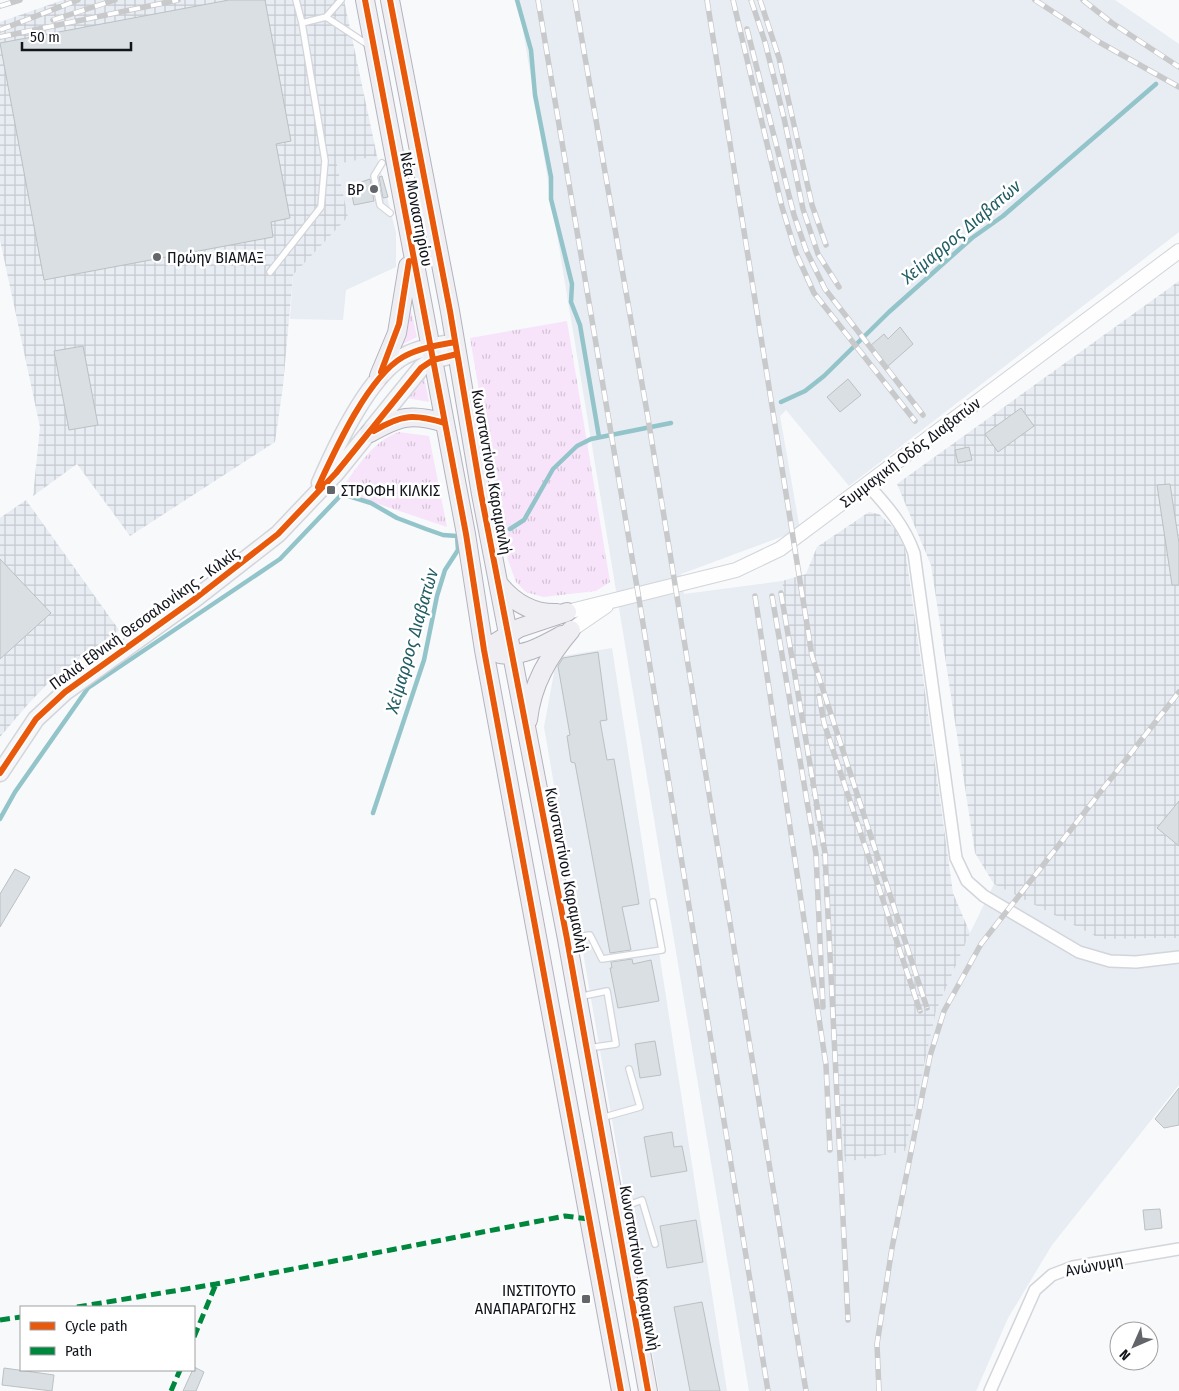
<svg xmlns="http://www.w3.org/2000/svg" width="1179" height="1391" viewBox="0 0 1179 1391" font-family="'Fira Sans Condensed',sans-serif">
	<defs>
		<pattern id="industrial-grid" width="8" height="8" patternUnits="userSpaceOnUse" patternTransform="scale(1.25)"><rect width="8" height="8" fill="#e8ecf3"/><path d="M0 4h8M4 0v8" fill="none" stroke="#c6cad0"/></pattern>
		<pattern id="grass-tufts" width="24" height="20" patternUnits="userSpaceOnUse" patternTransform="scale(1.25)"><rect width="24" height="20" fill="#f8e4fa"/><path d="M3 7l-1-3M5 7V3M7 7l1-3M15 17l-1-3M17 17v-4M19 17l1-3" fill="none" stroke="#d4c3d6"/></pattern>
	</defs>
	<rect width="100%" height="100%" fill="#f7f9fb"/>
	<!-- built -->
	<path fill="#e8ecf3" d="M 518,0 L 1115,0 L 1179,44 L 1179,232 L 849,486 L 786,410 L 780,416 L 800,530 L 681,574 L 684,594 L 782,581 L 808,774 L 821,854 L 926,1053 L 936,1011 L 970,933 L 994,884 L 1101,939 L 1179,938 L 1179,1085 L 1052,1245 L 1008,1318 L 976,1391 L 749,1391 Z
		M 377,156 L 396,233 L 396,267 L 346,290 L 343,320 L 290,319 L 293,275 L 348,217 L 337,163 Z
		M 612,648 L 727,1391 L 659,1391 L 544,727 L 557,657 Z"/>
	<!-- industrial -->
	<path fill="url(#industrial-grid)" d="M 63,0 L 344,0 L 377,156 L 337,164 L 348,217 L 293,275 L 283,386 L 275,442 L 130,536 L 77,464 L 33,496 L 40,427 L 0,240 L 0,22 Z
		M 1179,281 L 1179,938 L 1101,939 L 994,884 L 975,853 L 931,565 L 897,484 Z
		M 26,500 L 119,630 L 52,679 L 29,703 L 0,737 L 0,518 Z
		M 869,512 L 879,514 L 895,529 L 905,548 L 953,893 L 970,933 L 936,1011 L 905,1151 L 845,1162 L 821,854 L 808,774 L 782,581 L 806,574 L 817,547 Z"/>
	<!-- grass -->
	<path fill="url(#grass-tufts)" d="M 411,310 L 417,337 L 399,346 Z
		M 567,321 L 610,582 L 596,591 L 543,597 L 526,592 L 516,582 L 508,560 L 470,338 Z
		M 424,376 L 429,402 L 407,398 Z
		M 399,432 L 429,436 L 447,527 L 340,491 C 356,469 372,441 399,432 Z"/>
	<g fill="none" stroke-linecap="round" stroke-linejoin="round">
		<!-- stream -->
		<path stroke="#92c4ca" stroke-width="4.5" d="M 517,0 L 531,50 L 535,95 L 551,177 L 551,199 L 572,284 L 571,302 L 580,325 L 599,437
			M 781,402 L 805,391 L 824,376 L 889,312 L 972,238 L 1003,216 L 1156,84
			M 510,529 L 524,520 L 553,469 L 577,446 L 591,439 L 671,423
			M 0,819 L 15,792 L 88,688 L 280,559 L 342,494 L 371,503 L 397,518 L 426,529 L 443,535 L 457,536 L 458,550 L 445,570 L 437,596 L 424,660 L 373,813"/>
	</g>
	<!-- building -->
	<path fill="#d9dfe2" stroke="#bbc0c3" d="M 229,0 L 265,0 L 291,141 L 276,144 L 290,218 L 271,222 L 273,237 L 44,280 L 0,43 Z
		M 382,176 L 388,197 L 383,198 L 379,177 Z
		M 370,179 L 374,201 L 354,205 L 350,186 Z
		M 900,327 L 913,344 L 887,367 L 870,346 L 884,334 L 888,339 Z
		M 83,346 L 98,425 L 69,430 L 54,351 Z
		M 848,379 L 861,395 L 840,412 L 827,397 Z
		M 1021,408 L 1034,426 L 998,452 L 985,434 Z
		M 969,447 L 972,460 L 958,463 L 955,450 Z
		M 1170,484 L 1179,543 L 1179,585 L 1172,585 L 1157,485 Z
		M 0,559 L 51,613 L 0,659 Z
		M 598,652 L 607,720 L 600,721 L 607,760 L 614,759 L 639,904 L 622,907 L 631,950 L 610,953 L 575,763 L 571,762 L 567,736 L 570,735 L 558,666 L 563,658 Z
		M 1179,801 L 1179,846 L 1157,828 Z
		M 15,869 L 30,877 L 0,927 L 0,894 Z
		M 632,959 L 633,964 L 651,960 L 659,1001 L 618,1008 L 610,968 L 612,968 L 611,962 Z
		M 655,1041 L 661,1075 L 640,1078 L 635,1044 Z
		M 1179,1088 L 1179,1125 L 1164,1128 L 1155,1119 Z
		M 672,1132 L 674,1147 L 682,1146 L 687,1171 L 651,1177 L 644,1137 Z
		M 1160,1209 L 1162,1228 L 1145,1230 L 1143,1210 Z
		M 696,1220 L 703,1262 L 667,1268 L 660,1226 Z
		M 702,1302 L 714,1363 L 720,1391 L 690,1391 L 674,1307 Z
		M 194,1367 L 204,1372 L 196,1391 L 183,1391 Z
		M 4,1368 L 54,1375 L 52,1391 L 2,1385 Z"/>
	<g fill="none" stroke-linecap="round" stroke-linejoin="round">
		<!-- service casing -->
		<g stroke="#d2d5da" stroke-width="8">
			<path id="service" d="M 296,0 L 302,23 L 326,17 L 341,0
				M 326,17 L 370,46
				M 382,163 L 374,176 L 380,205 L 390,213
				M 270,272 L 321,207 L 325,161 L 302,23
				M 569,938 L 590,935 L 602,959 L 662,950 L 653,902
				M 578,997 L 607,991 L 616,1044 L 588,1048
				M 601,1118 L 640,1107 L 629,1069
				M 618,1209 L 642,1200 L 655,1244"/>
		</g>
		<!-- minor casing -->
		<g stroke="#d2d5da" stroke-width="14">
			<path id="minor" d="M 867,484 C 887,506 904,525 914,553 L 956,858 L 967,881 L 984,896 L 1079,952 L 1110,961 L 1136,962 L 1179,957
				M 990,1391 L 1035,1290 L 1052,1275 L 1073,1267 L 1179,1249"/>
		</g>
		<!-- tertiary casing -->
		<g stroke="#d2d5da" stroke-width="16">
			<path id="tertiary" d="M 567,612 L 736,570 L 780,549 L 1179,251
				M 571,630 L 606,606"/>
		</g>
		<!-- secondary casing -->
		<g stroke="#d2d5da" stroke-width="19">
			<path id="secondary" d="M 320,483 C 336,446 369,376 404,356 C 419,348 438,345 455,342
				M 0,773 L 36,719 L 65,692 L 196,598 L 278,534 L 336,473 L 421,368 L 433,360 L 457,354"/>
		</g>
		<!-- primary casing -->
		<g stroke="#b4b3bd" stroke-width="20">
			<path id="primary" d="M 365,0 L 466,534 L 484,650 L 621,1391
				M 390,0 L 450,311 L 481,494 L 567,939 L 648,1391
				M 379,376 L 397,333 L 408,266
				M 370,433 C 400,416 411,413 445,423
				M 498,583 C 513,602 532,614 557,613
				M 484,650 L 519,628 L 567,612
				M 500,654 C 523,657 542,646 562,635
				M 528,720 C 532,684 548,657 571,630"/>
		</g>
		<!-- service -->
		<use href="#service" stroke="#fefefe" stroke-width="5.5"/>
		<!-- minor -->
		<use href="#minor" stroke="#fefefe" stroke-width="11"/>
		<!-- tertiary -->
		<use href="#tertiary" stroke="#fefefe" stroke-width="14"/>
		<!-- secondary -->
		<use href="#secondary" stroke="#f6f6f8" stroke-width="16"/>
		<!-- primary -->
		<use href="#primary" stroke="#efeef3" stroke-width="18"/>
		<!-- rail casing -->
		<g stroke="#c8c9cb" stroke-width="5.5">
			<path id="rail" d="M 538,0 L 638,593 L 768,1391
				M 575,0 L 648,418 L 806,1391
				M 707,0 L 812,656 L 927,1008
				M 733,0 L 782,207 L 796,253 L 814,293 L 915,421
				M 751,0 L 765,42 L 784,118 L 803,209 L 818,254 L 839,287
				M 760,0 L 779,58 L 812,205 L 826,245
				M 1035,0 L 1099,42 L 1179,87
				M 1083,0 L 1112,23 L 1179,67
				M 0,6 L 20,0
				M 53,20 L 115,0
				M 747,29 L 794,215 L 806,250 L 825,289 L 923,415
				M 0,30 L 78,0
				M 0,37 L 178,0
				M 781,593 L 825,853 L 848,1320
				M 755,596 L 826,1065 L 830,1150
				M 772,596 L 816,854 L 823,1007
				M 819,696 L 824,723 L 920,1011
				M 879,1391 L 877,1344 L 892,1248 L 930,1056 L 944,1011 L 981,944 L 1179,692"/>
		</g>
		<!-- rail -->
		<use href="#rail" stroke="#fff" stroke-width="4" stroke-dasharray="11" stroke-linecap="butt"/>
		<!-- quiet -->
		<path stroke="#00873e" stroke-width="5" stroke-dasharray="10 5" stroke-linecap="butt" d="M 77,1307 L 216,1284 L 565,1216 L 589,1219
			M 0,1320 L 21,1317
			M 194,1337 L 216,1284
			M 171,1391 L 180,1370"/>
		<!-- cycleway casing -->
		<g stroke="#fff" stroke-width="9">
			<path id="cycleway" d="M 365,0 L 466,534 L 484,650 L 621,1391
				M 390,0 L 450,311 L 481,494 L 567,939 L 648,1391
				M 381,372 L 399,324 L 409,261
				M 374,431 C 402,414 414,414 445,423
				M 318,487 C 335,450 368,377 403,357 C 419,348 438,345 455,342
				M 0,773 L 36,719 L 65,692 L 196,598 L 278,534 L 336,473 L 421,368 L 433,360 L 457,354"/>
		</g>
		<!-- cycleway -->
		<use href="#cycleway" stroke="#e8590c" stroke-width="6"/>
	</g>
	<!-- markers -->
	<g fill="#62656a" stroke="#fff" stroke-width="2">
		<circle cx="374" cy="189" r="5"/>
		<circle cx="157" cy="257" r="5"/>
		<rect x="326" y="485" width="10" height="10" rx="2.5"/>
		<rect x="581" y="1294" width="10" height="10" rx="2.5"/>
	</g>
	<g text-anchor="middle" stroke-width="5" stroke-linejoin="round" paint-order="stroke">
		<!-- poi labels -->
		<g font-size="16" fill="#12151c" stroke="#fff" text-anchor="end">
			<text x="364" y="195">BP</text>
			<text x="167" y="263" text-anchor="start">Πρώην ΒΙΑΜΑΞ</text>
			<text x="341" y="496" text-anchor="start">ΣΤΡΟΦΗ ΚΙΛΚΙΣ</text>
			<text x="576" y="1296">ΙΝΣΤΙΤΟΥΤΟ<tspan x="576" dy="18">ΑΝΑΠΑΡΑΓΩΓΗΣ</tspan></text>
		</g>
		<!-- street labels -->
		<g font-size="16" fill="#12151c" stroke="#fff">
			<text transform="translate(417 209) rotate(79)" y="6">Νέα Μοναστηρίου</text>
			<text transform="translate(910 452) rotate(-37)" y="6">Συμμαχική Οδός Διαβατών</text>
			<text transform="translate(492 472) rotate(80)" y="6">Κωνσταντίνου Καραμανλή</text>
			<text transform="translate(144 618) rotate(-36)" y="6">Παλιά Εθνική Θεσσαλονίκης - Κιλκίς</text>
			<text transform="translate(567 870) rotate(79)" y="6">Κωνσταντίνου Καραμανλή</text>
			<text transform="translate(1094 1265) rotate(-11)" y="6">Ανώνυμη</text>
			<text transform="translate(640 1268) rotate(80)" y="6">Κωνσταντίνου Καραμανλή</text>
		</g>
		<!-- water labels -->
		<g font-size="18" font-style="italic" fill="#215d64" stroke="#fff">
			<text transform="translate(961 232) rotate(-40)" y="6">Χείμαρρος Διαβατών</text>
			<text transform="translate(412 641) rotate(-74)" y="6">Χείμαρρος Διαβατών</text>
		</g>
	</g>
	<!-- legend -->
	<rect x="20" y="1306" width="175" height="65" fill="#ffffff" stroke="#a0a1a4"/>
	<rect x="30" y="1322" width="25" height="8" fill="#e8590c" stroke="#a0a1a4"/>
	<text x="65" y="1331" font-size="15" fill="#12151c">Cycle path</text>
	<rect x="30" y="1347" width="25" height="8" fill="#00873e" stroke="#a0a1a4"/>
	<text x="65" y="1356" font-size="15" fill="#12151c">Path</text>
	<!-- north arrow -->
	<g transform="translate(1134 1346) rotate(225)"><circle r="24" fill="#ffffff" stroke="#a0a1a4"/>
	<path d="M0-4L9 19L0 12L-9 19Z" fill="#62656a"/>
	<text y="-8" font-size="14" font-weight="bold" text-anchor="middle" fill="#12151c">N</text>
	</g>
	<!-- scale -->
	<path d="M22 42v8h109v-8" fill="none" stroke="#12151c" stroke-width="2.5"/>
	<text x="30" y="42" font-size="15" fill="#12151c" stroke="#ffffff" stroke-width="4" paint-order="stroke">50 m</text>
</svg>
